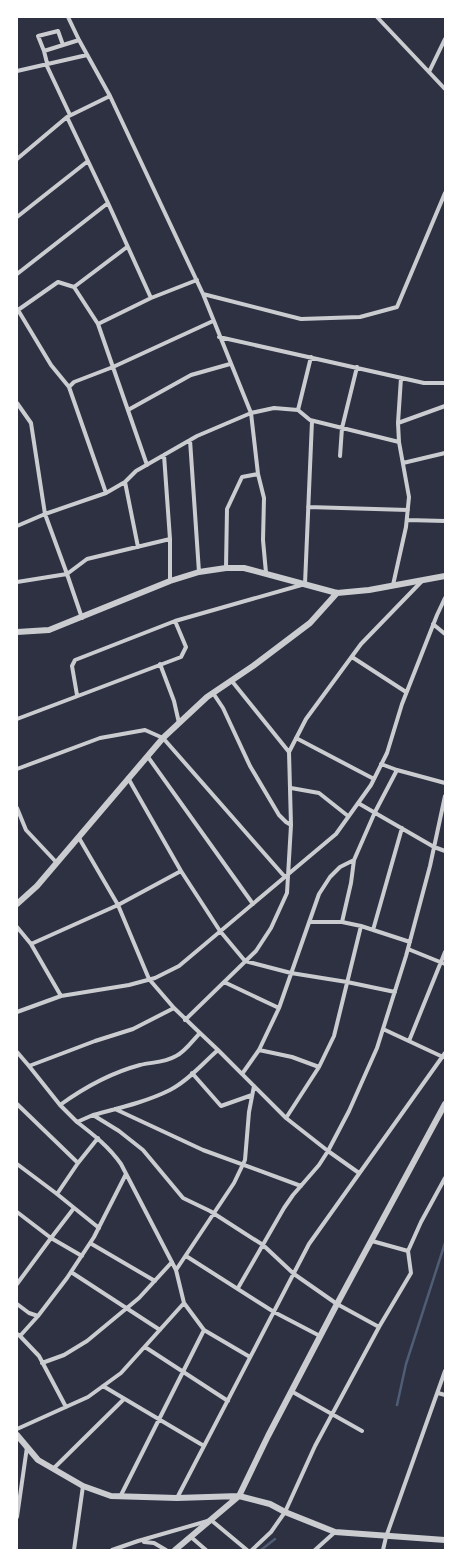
<svg xmlns="http://www.w3.org/2000/svg" width="462" height="1567" viewBox="0 0 462 1567" font-family="Lato,sans-serif">
	<rect width="100%" height="100%" fill="#2d3142"/>
	<g fill="none" stroke-linecap="round" stroke-linejoin="round">
		<!-- stream -->
		<path stroke="#4f5d75" stroke-width="2.5" d="M 397,1405 L 406,1364 L 445,1243
			M 261,1550 L 275,1539"/>
		<!-- minor -->
		<path stroke="#caccd0" stroke-width="4" d="M 377,17 L 445,89
			M 44,51 L 38,36 L 58,31 L 63,45
			M 47,63 L 44,51 L 79,40
			M 46,64 L 70,115
			M 17,71 L 87,55
			M 429,72 L 445,39
			M 67,117 L 108,203
			M 17,159 L 67,117 L 110,96
			M 17,217 L 88,161
			M 17,274 L 108,203 L 151,298 L 98,324 L 147,465
			M 74,287 L 98,324
			M 203,294 L 301,319 L 360,317 L 397,307 L 445,193
			M 151,298 L 197,280
			M 219,337 L 424,383 L 445,383
			M 69,387 L 74,382 L 113,367 L 213,321
			M 17,403 L 31,423 L 45,514 L 67,574 L 17,582
			M 128,410 L 191,375 L 230,364
			M 298,410 L 311,357
			M 398,423 L 401,378
			M 190,440 L 199,572
			M 164,455 L 170,539 L 170,581
			M 340,456 L 342,428 L 357,367
			M 403,463 L 445,453
			M 125,482 L 138,547
			M 106,493 L 69,387 L 51,365 L 18,310 L 58,282 L 74,287 L 127,247
			M 308,507 L 408,510
			M 407,520 L 445,521
			M 17,526 L 45,514 L 106,493 L 125,482 L 136,471 L 197,436 L 251,413 L 203,294 L 110,96 L 79,40 L 68,17
			M 226,568 L 227,509 L 242,477 L 258,474
			M 266,573 L 263,540 L 264,498 L 258,474 L 251,413 L 274,408 L 298,410 L 310,420 L 399,442 L 398,423 L 445,406
			M 393,585 L 406,527 L 409,497 L 399,442
			M 82,618 L 67,574 L 87,559 L 170,539
			M 433,624 L 445,634
			M 352,657 L 406,692
			M 160,664 L 174,701 L 179,723
			M 231,680 L 289,752
			M 213,693 L 223,708 L 250,766 L 279,815 L 286,822 L 291,825
			M 77,695 L 72,666 L 75,660 L 175,621 L 305,584 L 312,421
			M 17,719 L 181,657 L 186,647 L 175,621
			M 296,738 L 374,779
			M 148,757 L 253,904
			M 17,769 L 100,738 L 145,730 L 163,738 L 285,877
			M 397,770 L 445,783
			M 128,778 L 181,871
			M 291,788 L 319,793 L 348,816
			M 358,803 L 434,847 L 445,851
			M 17,808 L 26,830 L 57,863
			M 79,838 L 118,905 L 149,979 L 174,1008
			M 354,860 L 375,812 L 397,770 L 381,764
			M 309,922 L 342,922
			M 17,927 L 31,944 L 61,996
			M 373,930 L 402,828
			M 31,944 L 118,905 L 181,871 L 220,931 L 245,961 L 291,973 L 347,982 L 395,992
			M 408,949 L 445,964
			M 224,982 L 279,1008
			M 17,1012 L 61,996 L 129,985 L 155,978 L 179,966 L 336,834 L 371,785 L 387,753 L 402,704 L 437,615 L 445,598
			M 185,1020 L 256,951 L 271,928 L 287,893 L 291,825 L 289,752 L 306,719 L 361,644 L 422,581
			M 383,1029 L 443,1057
			M 409,1041 L 445,952
			M 218,1050 L 286,1118 L 328,1151 L 359,1173
			M 259,1050 L 292,1057 L 319,1067
			M 17,1052 L 29,1066 L 95,1041 L 133,1029 L 174,1008 L 200,1033 C 193,1040 185,1052 176,1056 C 164,1063 152,1062 140,1065 C 110,1073 85,1087 60,1105 L 77,1122 L 93,1115 L 119,1131 L 143,1150 L 183,1198 L 210,1211 L 263,1245 L 294,1274 L 337,1304 L 379,1327
			M 29,1066 L 60,1105
			M 192,1073 L 221,1106 L 252,1095
			M 242,1074 L 259,1050 L 279,1008 L 319,894 L 330,877 L 340,867 L 354,860 L 351,883 L 342,922 L 361,926 L 410,942
			M 17,1104 L 78,1163
			M 115,1109 L 203,1150 L 301,1186
			M 93,1115 C 119,1108 146,1102 170,1090 C 188,1081 203,1063 218,1050 L 200,1033
			M 286,1118 L 319,1067 L 334,1036 L 361,926
			M 77,1122 C 94,1135 109,1147 121,1164 L 176,1270
			M 17,1164 L 57,1194 L 99,1228
			M 57,1194 L 78,1163 L 98,1138
			M 74,1208 L 51,1238 L 82,1256
			M 17,1212 L 51,1238 L 17,1284
			M 372,1241 L 408,1251
			M 90,1243 L 155,1281
			M 186,1256 L 274,1312 L 320,1336
			M 71,1272 L 160,1330
			M 238,1288 L 284,1208 L 293,1195 L 319,1165 L 328,1151 L 349,1111 L 377,1048 L 406,956 L 430,866 L 445,796
			M 184,1303 L 176,1270 L 234,1183 L 245,1160 L 249,1112 L 254,1086
			M 17,1304 L 29,1313 L 38,1316 L 67,1278 L 94,1237 L 126,1174
			M 204,1330 L 250,1357
			M 17,1334 L 20,1336 L 38,1316
			M 20,1336 L 39,1356 L 66,1407
			M 145,1347 L 228,1401
			M 42,1363 L 64,1355 L 87,1341 L 139,1298 L 172,1262
			M 103,1386 L 204,1446
			M 291,1391 L 362,1431
			M 438,1393 L 445,1395
			M 17,1429 L 88,1397 L 121,1373 L 184,1303 L 204,1330 L 120,1497
			M 53,1469 L 124,1399
			M 177,1498 L 309,1244 L 445,1053
			M 17,1517 L 27,1447
			M 191,1537 L 206,1550
			M 144,1542 L 154,1543 L 166,1550
			M 74,1550 L 83,1486
			M 112,1550 L 138,1541 L 211,1520 L 247,1550
			M 252,1550 L 271,1532 L 285,1512 L 315,1446 L 379,1327 L 411,1273 L 408,1251 L 421,1222 L 445,1178
			M 315,1550 L 335,1532
			M 383,1550 L 386,1537 L 445,1371"/>
		<!-- tertiary -->
		<path stroke="#caccd0" stroke-width="6" d="M 17,632 L 49,630 L 170,581 L 199,572 L 226,568 L 244,568 L 337,593 L 369,590 L 445,576
			M 17,904 L 37,886 L 163,738 L 207,697 L 253,666 L 310,623 L 337,593
			M 17,1435 L 38,1460 L 83,1486 L 111,1496 L 177,1498 L 239,1496 L 270,1504 L 285,1512 L 335,1532 L 445,1540
			M 175,1550 L 239,1496 L 268,1436 L 337,1304 L 445,1104"/>
	</g>
	<!-- border -->
	<rect width="462" height="1567" fill="none" stroke="#ffffff" stroke-width="36"/>
</svg>
